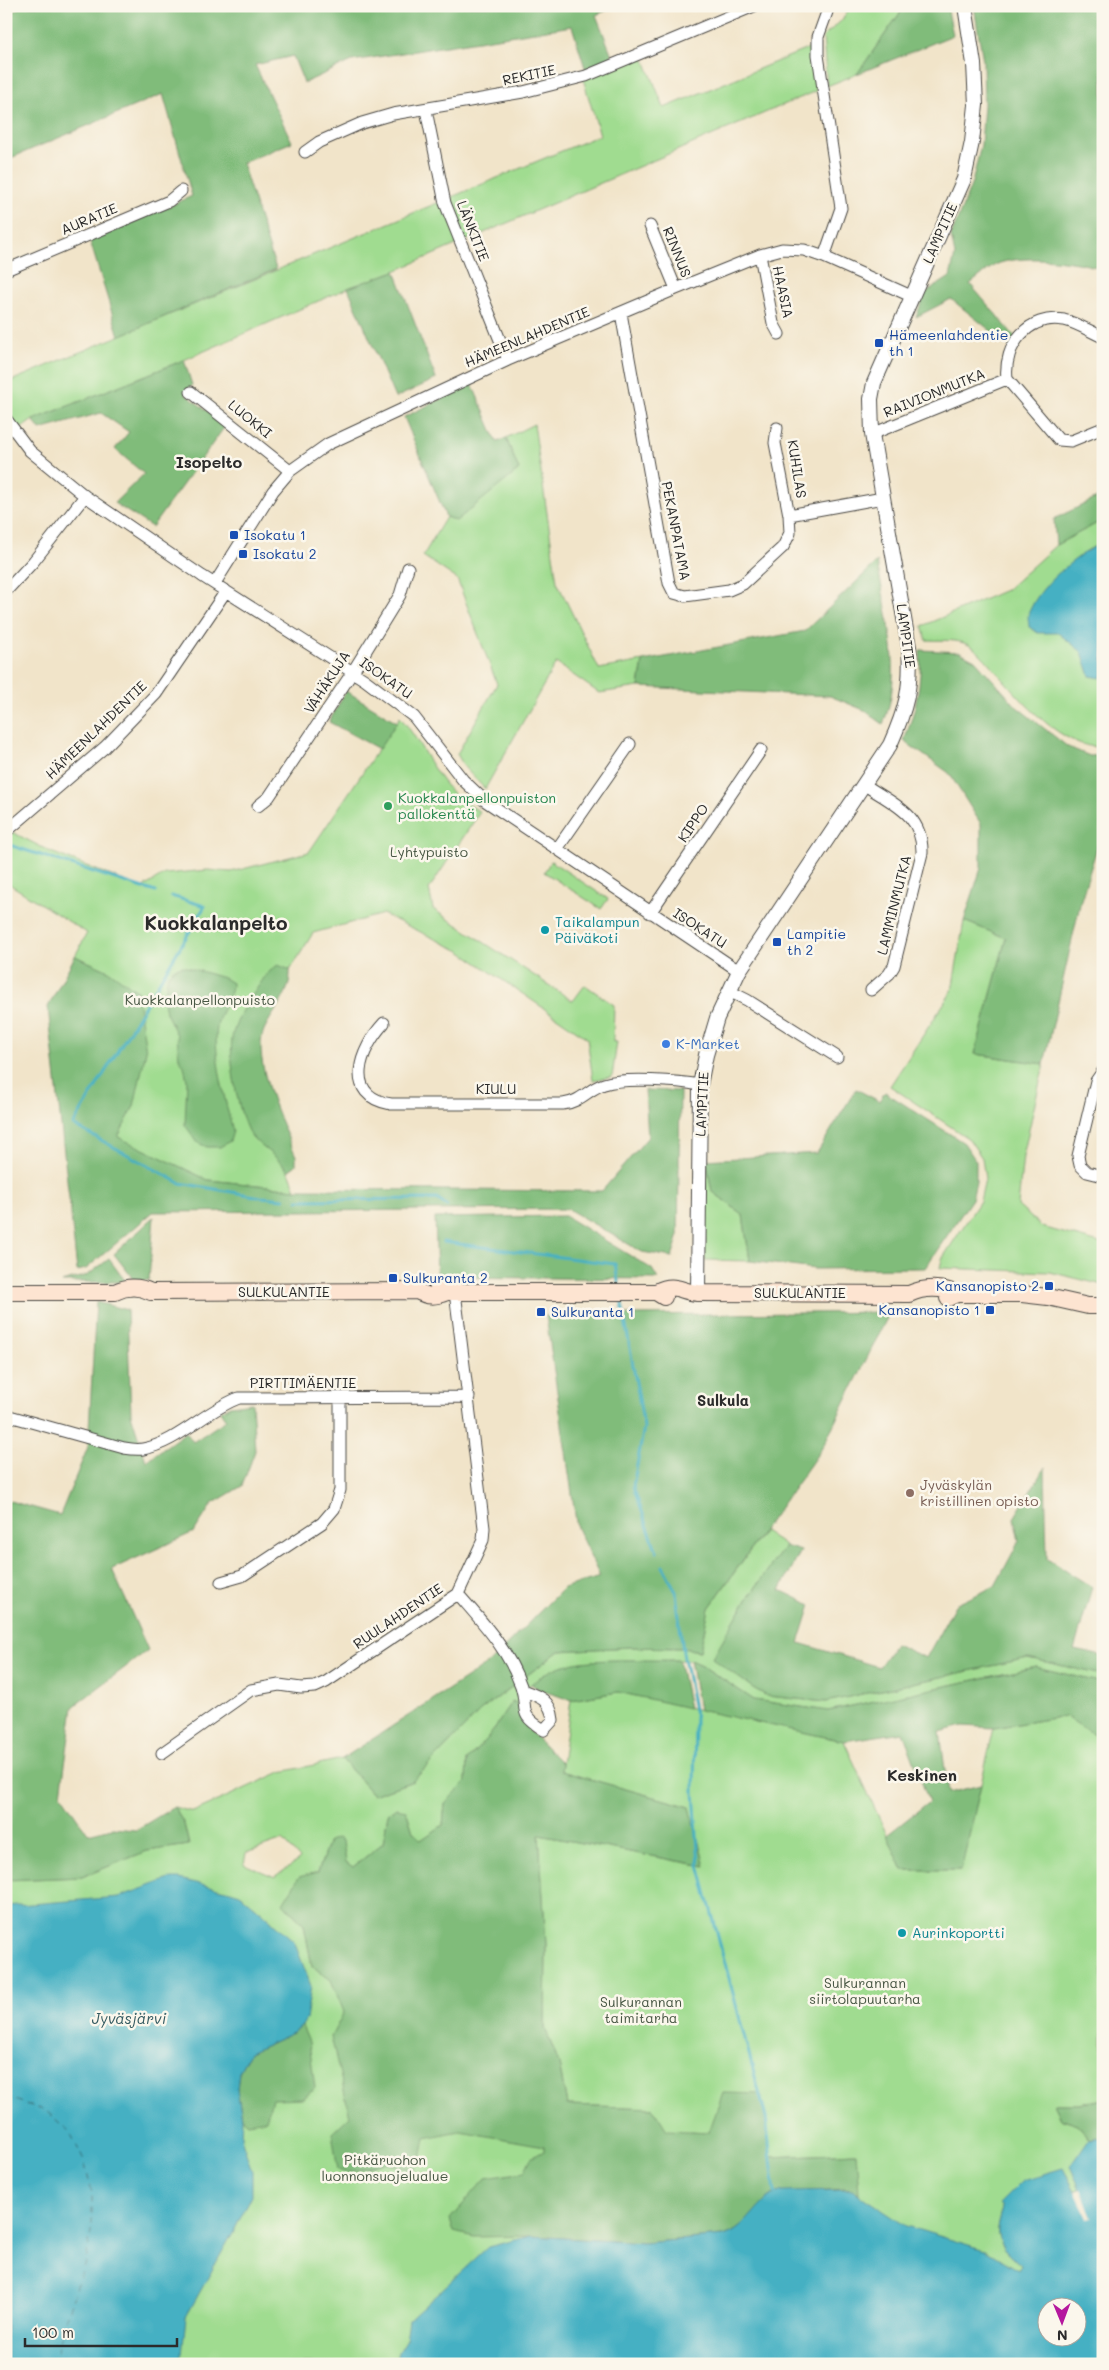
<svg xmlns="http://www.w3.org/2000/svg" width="1109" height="2370" viewBox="0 0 1109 2370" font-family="Mali,sans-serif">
	<rect width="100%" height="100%" fill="#fbf7ec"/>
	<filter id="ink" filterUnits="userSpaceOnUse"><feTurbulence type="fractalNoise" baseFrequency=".02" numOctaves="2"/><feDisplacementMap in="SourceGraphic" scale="10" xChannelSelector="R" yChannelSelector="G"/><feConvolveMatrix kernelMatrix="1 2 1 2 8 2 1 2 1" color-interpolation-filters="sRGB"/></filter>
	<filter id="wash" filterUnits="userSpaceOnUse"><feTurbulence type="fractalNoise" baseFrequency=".0096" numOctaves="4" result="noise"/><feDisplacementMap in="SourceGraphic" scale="20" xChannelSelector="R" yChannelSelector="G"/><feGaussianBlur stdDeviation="1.12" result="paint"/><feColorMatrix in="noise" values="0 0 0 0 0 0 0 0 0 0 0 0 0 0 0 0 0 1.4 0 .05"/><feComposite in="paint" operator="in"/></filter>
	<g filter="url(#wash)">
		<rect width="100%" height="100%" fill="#f1e4c9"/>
		<!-- green -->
		<path fill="#a0dc90" stroke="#66845e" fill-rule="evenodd" d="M 851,6 L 905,6 L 857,74 L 827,86 L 823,37 L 841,21 Z
			M 812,47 L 816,91 L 395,271 L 348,288 L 184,360 L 33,420 L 6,439 L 6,383 L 600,135 L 583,79 L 643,55 L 664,108 Z
			M 534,424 L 557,582 L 599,669 L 643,661 L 639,687 L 599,693 L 556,663 L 485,789 L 465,768 L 457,754 L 497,684 L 457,579 L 423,556 L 446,517 L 456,520 L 519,470 L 506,438 Z
			M 1103,520 L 1103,542 L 1086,551 L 1103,663 L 1103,747 C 1063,750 1020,699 996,671 C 987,662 977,647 964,643 C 953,639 937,641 926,640 L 922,626 L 1006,590 L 1056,545 Z
			M 400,717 C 421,741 430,769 451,791 C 458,800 471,805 480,812 L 429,889 L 433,909 L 573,1001 L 585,985 L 614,1005 L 613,1042 L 617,1042 L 612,1077 L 593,1080 L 587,1038 L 460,951 L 383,914 L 313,933 L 253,1031 L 275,1154 L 290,1174 L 296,1189 L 208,1180 L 117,1137 L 134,1106 L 111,972 L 75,956 L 87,933 L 6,882 L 6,831 L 8,830 L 51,852 L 142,888 L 165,874 L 208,870 L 231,872 L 309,852 Z
			M 551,861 L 608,899 L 601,909 L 544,872 Z
			M 964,921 L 1006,938 L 975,1054 L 1044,1064 L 1023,1156 L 1018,1206 L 1042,1227 L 1103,1244 L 1103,1285 L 1050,1272 L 940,1268 L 942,1259 L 980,1201 L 985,1179 L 982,1158 L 969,1139 L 890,1086 L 952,991 Z
			M 706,1160 L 712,1191 L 743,1215 L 750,1261 L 705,1260 Z
			M 764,1531 L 785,1546 L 744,1604 L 713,1658 L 753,1688 L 767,1696 L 826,1702 L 1028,1658 L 1103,1675 L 1103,1683 L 1036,1667 L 828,1711 L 754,1700 L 701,1665 L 690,1660 L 582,1662 C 553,1667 540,1678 517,1694 L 518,1705 L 513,1701 L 488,1738 L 467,1760 L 466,1782 L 445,1803 L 443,1825 L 421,1840 L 413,1832 L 406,1810 L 388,1814 L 383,1843 L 353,1867 L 346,1863 L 343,1842 L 329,1841 L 318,1872 L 283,1903 L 304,1925 L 312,1966 L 533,2123 L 653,2108 L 567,2105 L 559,2064 L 545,2028 L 546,1945 L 539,1835 L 699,1865 L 690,1807 L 561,1771 L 571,1700 L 618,1692 L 844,1741 L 903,1870 L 961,1870 L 994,1728 L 1066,1716 L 1103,1741 L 1103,2099 L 1080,2104 L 1053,2104 L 1060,2118 L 1078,2124 L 1089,2139 L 1103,2137 L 1103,2232 L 1080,2189 L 1003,2209 C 992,2240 999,2245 1021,2265 L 1019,2271 L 985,2250 L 559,2364 L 124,2364 L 271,1920 L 240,1894 L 6,1958 L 6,1880 L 82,1877 L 147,1851 L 189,1845 L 184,1824 L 174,1807 L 193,1812 L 281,1772 L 342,1759 L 373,1795 L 413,1781 L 480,1711 L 559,1651 L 630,1647 L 682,1648 L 700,1651 L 709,1608 ZM 283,1840 L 300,1859 L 275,1877 L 244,1864 L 246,1853 ZM 766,2118 L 771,2157 L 855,2153 L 760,2206 L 691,2131 L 709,2132 Z"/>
		<!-- forest -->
		<path fill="#80bc7a" stroke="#567452" d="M 21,6 L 617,6 L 596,15 L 615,63 L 587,74 L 572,26 L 352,61 L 304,83 L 293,56 L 255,65 L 292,142 L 242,163 L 276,269 L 119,336 L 90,241 L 192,196 L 163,94 L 6,160 L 6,17 Z
			M 905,6 L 947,6 L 953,35 L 857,74 Z
			M 974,6 L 1103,6 L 1103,269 C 1078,261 1019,253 995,265 C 987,270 978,278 970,284 L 1016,338 L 1011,347 L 951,299 L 916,317 L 925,293 L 950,277 L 955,255 L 951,236 L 972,183 L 981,145 L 984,105 L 983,61 Z
			M 395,271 L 436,379 L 395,398 L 348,288 Z
			M 184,360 L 192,385 L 185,394 L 226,425 L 152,527 L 114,503 L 144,474 L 115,449 L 129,432 L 101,413 L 40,430 L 33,420 Z
			M 472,384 L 497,442 L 506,438 L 519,470 L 456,521 L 446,517 L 404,417 Z
			M 1103,495 L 1103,520 L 1056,545 L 1054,519 Z
			M 877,562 C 886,614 905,672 883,724 L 864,710 L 830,696 L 639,687 L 643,661 L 805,631 Z
			M 920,650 L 960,652 L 975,660 L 1017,707 L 1068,747 L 1090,756 L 1103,755 L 1103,828 L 1081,900 L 1044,1064 L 975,1054 L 1006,938 L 964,921 L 981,868 L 981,824 L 949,773 L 904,741 C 916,709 922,684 920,650 Z
			M 346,691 L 397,722 L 379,749 L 329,722 Z
			M 75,956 L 111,972 L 137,991 L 146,1051 L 134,1106 L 118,1137 L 208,1180 L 296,1189 L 602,1191 L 648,1137 L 645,1090 L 680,1091 L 678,1238 L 672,1257 L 642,1252 L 568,1209 L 153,1212 L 86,1269 L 77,1271 L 48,1007 Z
			M 278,965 L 290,970 C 291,995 274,1009 264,1030 C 251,1059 283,1127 296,1156 L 296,1165 L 288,1171 C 276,1153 258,1148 248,1131 C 238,1111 226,1051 234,1030 C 239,1015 247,1003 256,990 C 263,979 267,972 278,965 Z
			M 183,966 L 224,978 L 232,983 C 232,998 222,1007 218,1022 C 211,1047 226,1105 233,1131 L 230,1141 L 220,1147 L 207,1147 L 198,1143 L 185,1125 L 187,1080 L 184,1066 L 179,1058 L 177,1035 L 166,1013 L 164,1001 L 168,974 L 175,968 Z
			M 856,1089 L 879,1101 L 885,1092 L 964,1143 L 976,1161 L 976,1182 L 972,1199 L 925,1268 L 815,1269 L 750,1261 L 743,1215 L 712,1191 L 706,1160 L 817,1153 Z
			M 565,1216 L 652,1269 L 658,1279 L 437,1277 L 435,1218 Z
			M 154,1217 L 149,1280 L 135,1281 L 114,1254 Z
			M 109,1259 L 126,1282 L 61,1282 L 88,1275 Z
			M 96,1302 L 127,1310 L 131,1414 L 146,1461 L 186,1432 L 193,1442 L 226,1420 L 220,1411 L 230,1406 L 252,1403 L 255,1451 L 242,1486 L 212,1504 L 194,1532 L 112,1569 L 148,1650 L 73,1707 L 61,1794 L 88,1834 L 112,1828 L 136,1830 L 174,1807 L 184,1824 L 189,1845 L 147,1851 L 82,1877 L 6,1880 L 6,1500 L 60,1515 L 88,1447 Z
			M 890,1312 L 822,1448 L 709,1608 L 700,1651 L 682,1648 L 630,1647 L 559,1651 L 480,1711 L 413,1781 L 373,1795 L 342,1759 L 489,1663 L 563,1588 L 600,1577 L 577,1528 L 546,1316 Z
			M 1045,1467 L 1047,1559 L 1092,1587 L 1074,1650 L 1103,1656 L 1103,1675 L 1028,1658 L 826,1702 L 767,1696 L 753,1688 L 712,1658 L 744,1604 L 785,1546 L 801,1551 L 780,1590 L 811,1605 L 799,1643 L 879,1667 L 895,1644 L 926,1658 L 955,1605 L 995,1586 L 1019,1541 L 1014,1518 Z
			M 679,1660 L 689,1708 L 618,1692 L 571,1700 L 540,1690 L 531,1684 C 542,1676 552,1668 565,1665 C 596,1657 647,1661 679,1660 Z
			M 690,1660 L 701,1665 L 754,1700 L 828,1711 L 1036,1667 L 1103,1683 L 1103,1741 L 1065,1716 L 994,1728 L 963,1726 L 940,1732 L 948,1793 L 981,1785 L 961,1870 L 903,1870 L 887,1835 L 929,1802 L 903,1732 L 844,1741 L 699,1710 Z
			M 513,1701 L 518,1705 L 531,1732 L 562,1763 L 561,1771 L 690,1807 L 705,1866 L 539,1835 L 546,1945 L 545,2028 L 559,2064 L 567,2105 L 653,2108 L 667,2130 L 709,2132 L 723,2093 L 761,2094 L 766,2118 L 771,2157 L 856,2153 L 859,2193 L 845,2189 L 775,2193 C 759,2205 744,2231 723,2236 L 643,2243 L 531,2236 L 474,2237 L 454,2232 L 450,2219 L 486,2178 L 524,2172 L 531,2158 L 544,2151 L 544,2146 L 460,2131 L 425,2138 L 421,2160 L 413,2170 L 385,2163 L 347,2173 L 338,2170 L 332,2133 L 350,2116 L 331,2037 L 344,2012 L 331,1980 L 312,1966 L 304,1925 L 283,1903 L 299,1877 L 318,1872 L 329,1841 L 338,1838 L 343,1842 L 346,1862 L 353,1867 L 383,1843 L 388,1814 L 396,1808 L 406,1810 L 413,1832 L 421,1840 L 443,1825 L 445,1803 L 466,1782 L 467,1760 L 488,1738 Z
			M 302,2026 L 309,2042 L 315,2088 L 304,2098 L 272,2099 L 266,2120 L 248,2123 L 242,2118 L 237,2089 L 239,2072 L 249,2053 L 295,2032 Z
			M 1103,2099 L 1103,2137 L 1089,2139 L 1078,2124 L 1060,2118 L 1053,2104 L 1080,2104 Z"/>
		<!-- water -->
		<path fill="#45b0c3" stroke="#386e77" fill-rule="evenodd" d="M 1103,542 L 1103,675 L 1101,678 L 1090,676 L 1082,652 L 1058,633 L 1038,633 L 1029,627 C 1029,623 1027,616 1029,612 C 1042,582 1075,557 1103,542 Z
			M 169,1879 L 179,1879 L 231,1891 L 240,1894 L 251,1903 L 294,1941 L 311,1986 L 306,2019 L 302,2026 L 295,2032 L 249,2053 L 239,2072 L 237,2089 L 242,2118 L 241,2138 L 252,2171 L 252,2195 L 236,2227 L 186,2317 L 181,2364 L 6,2364 L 6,1906 L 119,1897 Z
			M 1103,2137 L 1103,2364 L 395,2364 L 398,2352 L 406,2339 L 409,2320 L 488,2247 L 531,2236 L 643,2243 L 723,2236 C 749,2230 758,2195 784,2191 L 852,2190 L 906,2226 L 985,2250 L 1019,2270 L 1021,2265 C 999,2245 992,2240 1003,2209 L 1000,2203 L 1023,2180 L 1063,2168 L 1075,2191 L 1080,2189 L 1070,2166 L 1089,2139 ZM 1046,2308 L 1076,2308 L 1076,2338 L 1046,2338 Z"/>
		<!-- pier -->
		<path fill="#f1e4c9" d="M 1081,2189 L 1092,2217 L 1088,2218 L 1075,2191 Z"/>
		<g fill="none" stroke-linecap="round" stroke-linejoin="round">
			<!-- stream -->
			<path stroke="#45b0c3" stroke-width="3" d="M 6,844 L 156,892
				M 171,896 L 205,906 L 73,1125 L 180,1183 L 261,1197 L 284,1199
				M 298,1200 L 437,1199 L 447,1206
				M 443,1242 L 615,1264 L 619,1287
				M 621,1298 L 644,1427 L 633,1487 L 657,1552
				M 663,1566 L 676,1592 L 683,1652 L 695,1715 L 694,1792 L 699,1865 L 766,2118 L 775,2193"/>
			<!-- ferry -->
			<path stroke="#345a60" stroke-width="1" stroke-dasharray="6 5" stroke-linecap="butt" d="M 6,2097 L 46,2111 L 70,2132 L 84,2161 L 92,2193 L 92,2226 L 86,2260 L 65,2320 L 55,2364"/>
		</g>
	</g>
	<g filter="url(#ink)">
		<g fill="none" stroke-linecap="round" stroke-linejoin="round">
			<!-- minor casing -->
			<g stroke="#494743" stroke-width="13">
				<path id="minor" d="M 426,110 L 445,203 L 508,360
					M 305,152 L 319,142 L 362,123 L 393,114 L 523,92 L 586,76 L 754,6
					M 650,226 L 676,289
					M 760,255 L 773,323 L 779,334
					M 824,257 L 841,208 L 818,55 L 818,37 L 827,12 L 826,6
					M 6,270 L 169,201 L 181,191
					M 621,313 L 669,583 L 674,593 L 685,596 L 729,590 L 743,584 L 783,547 L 790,533 L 789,515 L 883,498
					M 1103,337 C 1091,332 1077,323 1064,320 C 1029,314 1003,345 1007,379 L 1059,440 L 1071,441 L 1103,428
					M 191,392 L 290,471
					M 6,419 L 30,451 L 85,496 L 202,576 L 365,680 L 414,717 L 463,780 L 484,800 L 739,971
					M 777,428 L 775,443 L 789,515
					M 872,434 L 1007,379
					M 215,583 L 273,491 L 290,471 L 328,444 L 508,360 L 676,289 L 760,255 L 782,249 L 804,250 L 824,257 L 911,296
					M 6,591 L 33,562 L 85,496
					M 865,785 C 893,804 923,814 922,853 L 894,966 L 889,974 L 871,990
					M 258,806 L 269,797 L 352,673 L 400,595 L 408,568
					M 8,830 L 105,747 L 156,694 L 226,591
					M 557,849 L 630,744
					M 650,913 L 761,750
					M 729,991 L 747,1000 L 837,1057
					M 384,1023 C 360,1049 342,1096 391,1104 L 563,1104 C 581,1102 588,1089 604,1084 C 624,1077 679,1081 700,1085
					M 1103,1071 L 1096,1081 L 1078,1156 L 1080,1165 L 1087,1172 L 1103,1176
					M 6,1415 L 124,1448 C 130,1449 137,1450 143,1449 C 177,1443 206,1410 239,1398 L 469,1397
					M 221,1582 L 242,1576 L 322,1523 L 334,1509 L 340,1490 L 340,1399
					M 458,1594 C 483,1623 508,1649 521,1686 C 529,1710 516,1713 544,1730 L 553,1720 C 551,1700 539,1696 522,1690
					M 162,1753 L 251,1690 L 279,1685 L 301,1688 L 315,1687 L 326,1682 L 458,1594 L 483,1540 L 484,1528 L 455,1292"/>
			</g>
			<!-- tertiary casing -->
			<g stroke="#494743" stroke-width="16">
				<path id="tertiary" d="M 698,1293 L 700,1085 L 706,1055 L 717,1018 L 739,971 L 890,745 C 906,709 912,688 909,647 L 872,434 L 871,399 L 874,383 L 964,179 L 972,142 L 976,105 L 974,64 L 965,6"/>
			</g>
			<!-- secondary casing -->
			<g stroke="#494743" stroke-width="18">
				<path id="secondary" d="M 438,1287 L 447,1292 L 656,1292 L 664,1297
					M 6,1292 L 115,1292 C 127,1286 139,1286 151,1292 L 417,1291 C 428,1297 435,1297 447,1292
					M 656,1292 C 676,1282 680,1292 698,1293 L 909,1294 C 924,1287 942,1287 957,1294
					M 948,1298 L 957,1294 L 1022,1294 L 1048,1297 L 1088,1306 L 1103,1306"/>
			</g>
			<!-- minor -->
			<use href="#minor" stroke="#fff" stroke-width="11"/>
			<!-- tertiary -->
			<use href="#tertiary" stroke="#fff" stroke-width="14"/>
			<!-- secondary -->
			<use href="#secondary" stroke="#fde4d1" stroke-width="16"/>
		</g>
	</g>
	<!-- markers -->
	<g fill="#1a4fb4" stroke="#fbf7ec" stroke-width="2">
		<rect x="874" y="338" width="10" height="10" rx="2.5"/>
		<rect x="229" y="530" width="10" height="10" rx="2.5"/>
		<rect x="238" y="549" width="10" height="10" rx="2.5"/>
		<rect x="772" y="937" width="10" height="10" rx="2.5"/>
		<rect x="388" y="1273" width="10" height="10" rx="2.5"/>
		<rect x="1044" y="1281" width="10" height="10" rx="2.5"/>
		<rect x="985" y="1305" width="10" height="10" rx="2.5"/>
		<rect x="536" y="1307" width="10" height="10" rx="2.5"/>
	</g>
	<circle fill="#2e9e5b" stroke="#fbf7ec" stroke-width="2" cx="388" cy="806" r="5"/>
	<g fill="#0f9aa8" stroke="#fbf7ec" stroke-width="2">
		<circle cx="545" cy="930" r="5"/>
		<circle cx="902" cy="1933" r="5"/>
	</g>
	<circle fill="#3f7fe0" stroke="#fbf7ec" stroke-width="2" cx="666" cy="1044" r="5"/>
	<circle fill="#8d6e63" stroke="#fbf7ec" stroke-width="2" cx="910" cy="1493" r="5"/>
	<g text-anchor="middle" stroke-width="5" stroke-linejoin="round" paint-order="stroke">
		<!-- street labels -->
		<g font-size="14" fill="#2b2b2b" stroke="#fbf7ec">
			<text transform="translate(529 75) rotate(-12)" y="5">REKITIE</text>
			<text transform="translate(89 219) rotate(-23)" y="5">AURATIE</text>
			<text transform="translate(473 231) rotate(68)" y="5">LÄNKITIE</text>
			<text transform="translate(940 233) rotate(-66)" y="5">LAMPITIE</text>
			<text transform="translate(677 252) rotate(68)" y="5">RINNUS</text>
			<text transform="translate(783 292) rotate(78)" y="5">HAASIA</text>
			<text transform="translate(527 337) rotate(-23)" y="5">HÄMEENLAHDENTIE</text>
			<text transform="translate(934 393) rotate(-22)" y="5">RAIVIONMUTKA</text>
			<text transform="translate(250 419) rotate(39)" y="5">LUOKKI</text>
			<text transform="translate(797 469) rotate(81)" y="5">KUHILAS</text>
			<text transform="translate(676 531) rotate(79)" y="5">PEKANPATAMA</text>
			<text transform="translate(906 636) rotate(82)" y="5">LAMPITIE</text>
			<text transform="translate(386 678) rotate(35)" y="5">ISOKATU</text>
			<text transform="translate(327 682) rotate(-57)" y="5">VÄHÄKUJA</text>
			<text transform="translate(96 730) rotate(-44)" y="5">HÄMEENLAHDENTIE</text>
			<text transform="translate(693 823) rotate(-56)" y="5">KIPPO</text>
			<text transform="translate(894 905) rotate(-76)" y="5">LAMMINMUTKA</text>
			<text transform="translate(700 928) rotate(33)" y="5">ISOKATU</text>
			<text x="496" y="1094">KIULU</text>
			<text transform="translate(702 1104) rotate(-87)" y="5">LAMPITIE</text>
			<text x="284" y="1297">SULKULANTIE</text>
			<text x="800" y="1298">SULKULANTIE</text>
			<text x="303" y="1388">PIRTTIMÄENTIE</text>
			<text transform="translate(398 1616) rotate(-34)" y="5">RUULAHDENTIE</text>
		</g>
		<!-- transit labels -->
		<g font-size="14" fill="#164399" stroke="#fbf7ec" text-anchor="start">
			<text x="889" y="340">Hämeenlahdentie<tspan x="889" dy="16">th 1</tspan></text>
			<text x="244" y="540">Isokatu 1</text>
			<text x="253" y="559">Isokatu 2</text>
			<text x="787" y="939">Lampitie<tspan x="787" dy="16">th 2</tspan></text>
			<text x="403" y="1283">Sulkuranta 2</text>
			<text x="1039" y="1291" text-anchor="end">Kansanopisto 2</text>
			<text x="980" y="1315" text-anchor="end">Kansanopisto 1</text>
			<text x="551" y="1317">Sulkuranta 1</text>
		</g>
		<!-- leisure labels -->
		<g font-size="14" fill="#27864d" stroke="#fbf7ec" text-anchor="start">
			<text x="398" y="803">Kuokkalanpellonpuiston<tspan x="398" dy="16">pallokenttä</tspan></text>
		</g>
		<!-- park labels -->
		<g font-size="14" fill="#485744" stroke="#fbf7ec">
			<text x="429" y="857">Lyhtypuisto</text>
			<text x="200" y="1005">Kuokkalanpellonpuisto</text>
			<text x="865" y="1988">Sulkurannan<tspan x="865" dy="16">siirtolapuutarha</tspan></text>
			<text x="641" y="2007">Sulkurannan<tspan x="641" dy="16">taimitarha</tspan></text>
			<text x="385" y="2165">Pitkäruohon<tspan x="385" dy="16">luonnonsuojelualue</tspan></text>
		</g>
		<!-- culture labels -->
		<g font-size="14" fill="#0d838f" stroke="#fbf7ec" text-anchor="start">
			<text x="555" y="927">Taikalampun<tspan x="555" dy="16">Päiväkoti</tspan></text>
			<text x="912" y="1938">Aurinkoportti</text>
		</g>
		<!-- shop labels -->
		<g font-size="14" fill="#366cbe" stroke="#fbf7ec" text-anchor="start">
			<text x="676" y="1049">K-Market</text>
		</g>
		<!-- education labels -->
		<g font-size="14" fill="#785e54" stroke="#fbf7ec" text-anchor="start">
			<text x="920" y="1490">Jyväskylän<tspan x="920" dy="16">kristillinen opisto</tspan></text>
		</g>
		<!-- neighbourhood labels -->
		<g font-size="15" font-weight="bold" fill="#2b2b2b" stroke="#fbf7ec">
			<text x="723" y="1406">Sulkula</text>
		</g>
		<!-- water labels -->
		<g font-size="15" font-style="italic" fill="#345a60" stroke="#fbf7ec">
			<text x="129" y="2024">Jyväsjärvi</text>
		</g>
		<!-- quarter labels -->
		<g font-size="16" font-weight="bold" fill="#2b2b2b" stroke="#fbf7ec">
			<text x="209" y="468">Isopelto</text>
			<text x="922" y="1781">Keskinen</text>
		</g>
		<!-- district labels -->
		<g font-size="19" font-weight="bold" fill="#2b2b2b" stroke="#fbf7ec">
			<text x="216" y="930">Kuokkalanpelto</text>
		</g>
	</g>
	<!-- margin -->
	<rect width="1109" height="2370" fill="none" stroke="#fbf7ec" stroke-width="25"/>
	<!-- north arrow -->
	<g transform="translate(1062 2322) rotate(179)"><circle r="24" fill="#fbf7ec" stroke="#a8a59f"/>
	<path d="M0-4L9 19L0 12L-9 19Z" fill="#b5179e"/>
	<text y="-8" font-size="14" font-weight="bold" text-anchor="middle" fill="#2b2b2b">N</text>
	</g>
	<!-- scale -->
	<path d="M25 2338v8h152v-8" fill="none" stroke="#2b2b2b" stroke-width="2.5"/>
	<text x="32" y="2338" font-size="15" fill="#2b2b2b" stroke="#fbf7ec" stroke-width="4" paint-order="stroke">100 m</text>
</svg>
